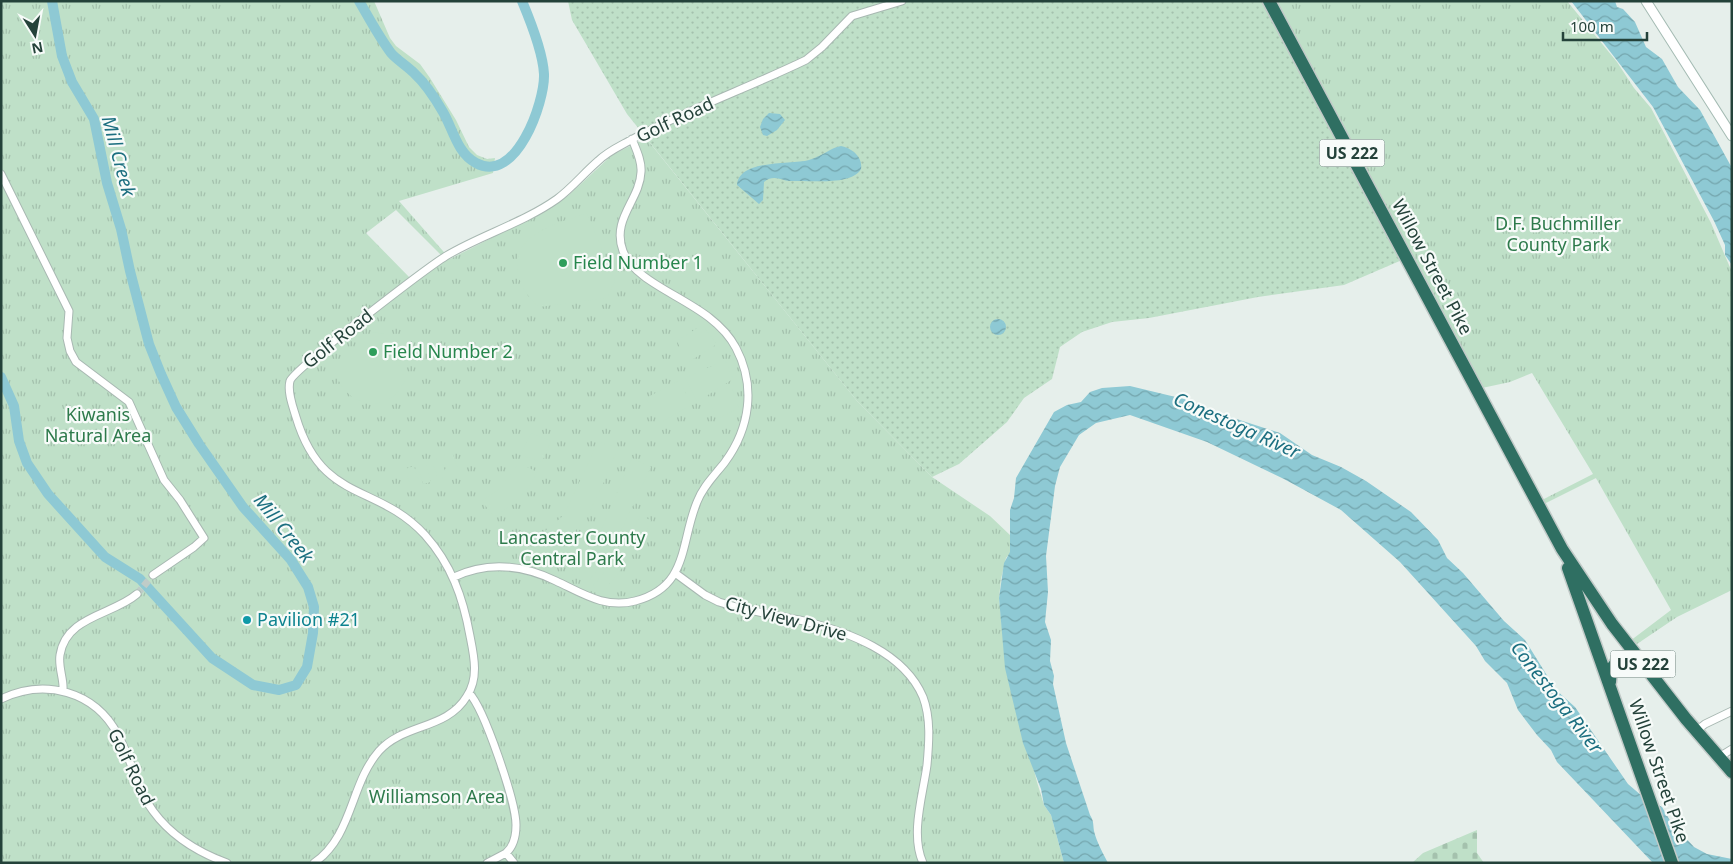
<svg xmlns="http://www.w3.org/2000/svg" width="1733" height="864" viewBox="0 0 1733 864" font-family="'Noto Sans',sans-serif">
	<defs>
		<pattern id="grass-dots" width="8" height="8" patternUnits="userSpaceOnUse" patternTransform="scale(1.25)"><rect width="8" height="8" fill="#bfe0c8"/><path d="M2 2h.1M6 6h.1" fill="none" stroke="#a4c1ad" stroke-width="1.8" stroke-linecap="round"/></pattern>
		<pattern id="cemetery-stones" width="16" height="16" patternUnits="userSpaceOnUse" patternTransform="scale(1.25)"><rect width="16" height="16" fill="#bfe0c8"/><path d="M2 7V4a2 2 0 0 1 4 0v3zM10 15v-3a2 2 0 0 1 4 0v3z" fill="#a4c1ad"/></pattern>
		<pattern id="park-tufts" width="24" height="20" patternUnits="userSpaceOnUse" patternTransform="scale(1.25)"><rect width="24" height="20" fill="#bfe0c8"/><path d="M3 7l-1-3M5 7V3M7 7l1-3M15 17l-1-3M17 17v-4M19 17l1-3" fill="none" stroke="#a4c1ad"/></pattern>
		<pattern id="water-waves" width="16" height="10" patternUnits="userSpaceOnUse" patternTransform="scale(1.25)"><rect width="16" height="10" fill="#8ec9d4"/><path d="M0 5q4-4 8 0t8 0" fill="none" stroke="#74a5ad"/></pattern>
	</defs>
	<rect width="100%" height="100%" fill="#e6efeb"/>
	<!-- grass -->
	<path fill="url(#grass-dots)" d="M 568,1 L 1264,1 L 1402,260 L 1344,285 L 1258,297 L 1149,318 L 1112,322 L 1082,332 L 1060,347 L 1052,379 L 1024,398 L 1007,422 L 959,464 L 932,477 L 857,401 L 627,114 L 572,20 Z"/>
	<!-- cemetery -->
	<path fill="url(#cemetery-stones)" d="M 1477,830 L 1477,853 L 1484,863 L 1412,863 L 1423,853 Z"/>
	<!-- park -->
	<path fill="url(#park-tufts)" fill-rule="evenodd" d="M 1,1 L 374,1 L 390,38 L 396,46 L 420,64 L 430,78 L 456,120 L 469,147 L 477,155 L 487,159 L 495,158 L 493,173 L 399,201 L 450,259 L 550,208 L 569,195 L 612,155 L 646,138 L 857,401 L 932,477 L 990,516 L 1010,535 L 1011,552 L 1006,558 L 1001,579 L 999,598 L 1005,656 L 1037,782 L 1044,805 L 1051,815 L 1064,863 L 1,863 ZM 396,210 L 441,255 L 411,279 L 366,233 Z
		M 1275,1 L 1567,1 L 1617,62 L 1634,88 L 1651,108 L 1711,223 L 1732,272 L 1732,590 L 1677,617 L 1634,646 L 1630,641 L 1671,610 L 1596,478 L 1544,504 L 1542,500 L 1593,474 L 1532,373 L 1510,382 L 1482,388 Z"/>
	<!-- garden -->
	<path fill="#bfe0c8" d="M 587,213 L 615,281 L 607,298 L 539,307 C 527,296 521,288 518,272 C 511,233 559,223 587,213 Z
		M 702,325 L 717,344 L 687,363 L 677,341 Z
		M 372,332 L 385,334 L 405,379 C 392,417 342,408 335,369 Z
		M 725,360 L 733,379 L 697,402 L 685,378 Z
		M 680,380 L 691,405 L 660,423 L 646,398 Z
		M 732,389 L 739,408 L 718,419 L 708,401 Z
		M 531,433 L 551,441 L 542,462 L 520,455 Z
		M 598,442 L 618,448 C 598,496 588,529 543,560 L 531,543 L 564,515 Z
		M 453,454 L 459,473 L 450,476 L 444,457 Z
		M 441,458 L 447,477 L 438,479 L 432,460 Z
		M 632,458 L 651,467 L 610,554 L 587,583 L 571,573 L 601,530 Z
		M 426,462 L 431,482 L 423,484 L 417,465 Z
		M 519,463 L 537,472 C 527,494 513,504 494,517 L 482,501 L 500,489 Z
		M 414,466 L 420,485 L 411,488 L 405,469 Z
		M 640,516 L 651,520 C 640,546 621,570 603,592 L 593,586 L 618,556 Z"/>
	<!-- water -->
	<path fill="url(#water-waves)" d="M 1571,1 L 1615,1 L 1617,7 L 1623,9 L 1635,22 L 1646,47 L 1662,59 L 1678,87 L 1700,110 L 1732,168 L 1732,265 L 1725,255 L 1725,245 L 1714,221 L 1653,107 Z
		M 769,113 L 780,114 L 785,120 L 777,130 L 767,136 L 763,135 L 760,127 L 763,119 Z
		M 841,146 C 852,148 863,157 861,169 C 852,186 810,180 794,181 C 782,182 775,173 764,182 L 763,200 L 759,204 L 737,185 C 739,159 791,165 809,160 C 821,157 830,148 841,146 Z
		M990 327a8 8 0 1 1 16 0a8 8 0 1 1-16 0Z
		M 1130,386 L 1188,400 L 1215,412 L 1280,433 L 1312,455 L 1341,467 L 1366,481 L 1411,512 L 1438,540 L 1447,558 L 1463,573 L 1504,621 L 1525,640 L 1556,690 L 1575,707 L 1628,784 L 1642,796 L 1662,807 L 1675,829 L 1681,833 L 1694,847 L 1707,854 L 1732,859 L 1732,863 L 1653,863 L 1557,762 L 1551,750 L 1537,735 L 1518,710 L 1507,683 L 1485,661 L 1476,646 L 1400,562 L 1341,510 L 1284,479 L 1207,442 L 1130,415 L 1096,423 L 1079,435 L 1060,467 L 1055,486 L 1046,556 L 1048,592 L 1045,622 L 1051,640 L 1050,661 L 1054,676 L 1053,684 L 1066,743 L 1090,815 C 1094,821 1093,825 1094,831 C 1097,843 1103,853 1108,863 L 1064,863 L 1051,815 L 1044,805 L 1041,789 L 1023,743 L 1005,668 L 999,598 L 1004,563 L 1010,552 L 1010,510 L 1014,498 L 1016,478 L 1054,412 L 1067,405 L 1081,402 L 1090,392 L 1102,388 Z"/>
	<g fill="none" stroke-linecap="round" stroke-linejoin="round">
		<!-- river -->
		<path stroke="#8ec9d4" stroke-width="10" d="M 359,1 C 369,18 379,37 391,53 C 397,60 407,66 414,73 C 426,84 435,98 443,112 C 453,129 457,153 476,163 C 516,185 545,102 544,74 C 543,54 530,20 522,1
			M 1,377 L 14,406 L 19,441 L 27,463 L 48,494 L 105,557 L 140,579 L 212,658 L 253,685 L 279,690 L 296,685 L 307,667 L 313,633 L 314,607 L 308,587 L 291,560 L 243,507 L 199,444 L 176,407 L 161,374 L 149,344 L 130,271 L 121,229 L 107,183 L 94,119 L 72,82 L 62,56 L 52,1"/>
		<!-- street-tunnel -->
		<path stroke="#bfccc8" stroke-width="7" stroke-dasharray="7 3.5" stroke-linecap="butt" d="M 137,594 L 153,575"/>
		<!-- street casing -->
		<g stroke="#a8b8b2" stroke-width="9">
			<path id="street" d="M 1,174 L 69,311 L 67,338 L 70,351 L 76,362 L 129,402 L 164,480 L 180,500 L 204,538 L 194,547 L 153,575
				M 675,573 L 705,595 L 719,602 C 746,611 776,615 804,621 C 848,632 904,652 923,697 C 931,718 929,743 927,765 C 923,795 910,834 923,863
				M 454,577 C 488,561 523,565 556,581 C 582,593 605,609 635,601 C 689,587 680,543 697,502 C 703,486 715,475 725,462 C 750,428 756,386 736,348 C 711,300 639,291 623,251 C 611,219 640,200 641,172 C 642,161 636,149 632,139
				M 63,690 C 64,679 58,667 60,655 C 66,616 113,615 137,594
				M 469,693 C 484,708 516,802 516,825 C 516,835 514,846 506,853
				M 1,699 C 45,678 95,691 118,735 C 132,760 136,788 153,811 C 172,837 197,852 227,863
				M 1696,731 L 1705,724 L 1732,711
				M 1719,757 L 1732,749
				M 314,863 C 353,836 350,784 379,751 C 404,723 447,730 467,696 C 479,678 474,656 470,636 C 463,597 451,564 425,535 C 376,482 322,504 296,417 C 293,407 287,392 290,381 C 294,369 427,268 446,256 C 481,235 523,223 557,199 C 572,188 584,173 598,161 C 607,152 618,147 629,141 C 686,110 748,88 806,60 L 822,47 L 852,16 L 902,1
				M 487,863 L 506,853 L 514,863"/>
		</g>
		<!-- secondary casing -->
		<g stroke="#a4bbb3" stroke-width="11">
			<path id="secondary" d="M 1646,1 L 1732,136"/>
		</g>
		<!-- highway casing -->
		<g stroke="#c2cac8" stroke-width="15">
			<path id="highway" d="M 1269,1 L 1562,549 L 1612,624 L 1686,719 L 1732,772
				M 1568,568 L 1672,863
				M 1610,682 L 1611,669 L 1619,659 L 1631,658 L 1641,667"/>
		</g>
		<!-- street -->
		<use href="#street" stroke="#fff" stroke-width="7"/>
		<!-- secondary -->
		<use href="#secondary" stroke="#fff" stroke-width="9"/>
		<!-- highway -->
		<use href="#highway" stroke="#2f6f62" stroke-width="12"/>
	</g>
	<!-- markers -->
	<g fill="#2e9e5b" stroke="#f7fbf9" stroke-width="2">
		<circle cx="563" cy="263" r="5"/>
		<circle cx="373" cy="352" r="5"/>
	</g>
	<circle fill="#0f9aa8" stroke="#f7fbf9" stroke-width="2" cx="247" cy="620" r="5"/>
	<g text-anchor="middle" stroke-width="4.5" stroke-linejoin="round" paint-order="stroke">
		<!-- shield labels -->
		<g fill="#f7fbf9" stroke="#637a73" stroke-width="1">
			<rect x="1319.5" y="139.5" width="65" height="27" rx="4"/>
			<rect x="1610.5" y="650.5" width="65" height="27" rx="4"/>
		</g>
		<g font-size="16" font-weight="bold" fill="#24423a">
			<text x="1352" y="159">US 222</text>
			<text x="1643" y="670">US 222</text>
		</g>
		<!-- street labels -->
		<g font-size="18" fill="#24423a" stroke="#f7fbf9">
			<text transform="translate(675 120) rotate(-25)" y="6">Golf Road</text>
			<text transform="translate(1432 267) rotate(62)" y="6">Willow Street Pike</text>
			<text transform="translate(338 339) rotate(-38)" y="6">Golf Road</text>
			<text transform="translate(786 619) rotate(15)" y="6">City View Drive</text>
			<text transform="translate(131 767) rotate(64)" y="6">Golf Road</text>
			<text transform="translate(1659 771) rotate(71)" y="6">Willow Street Pike</text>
		</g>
		<!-- park labels -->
		<g font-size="18" fill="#2d7a4b" stroke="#f7fbf9">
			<text x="1558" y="230">D.F. Buchmiller<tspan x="1558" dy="21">County Park</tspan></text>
			<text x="98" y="421">Kiwanis<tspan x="98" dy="21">Natural Area</tspan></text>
			<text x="572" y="544">Lancaster County<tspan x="572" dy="21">Central Park</tspan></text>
			<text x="437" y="803">Williamson Area</text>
		</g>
		<!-- leisure labels -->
		<g font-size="18" fill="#27864d" stroke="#f7fbf9" text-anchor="start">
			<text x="573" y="269">Field Number 1</text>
			<text x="383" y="358">Field Number 2</text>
		</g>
		<!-- culture labels -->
		<g font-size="18" fill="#0d838f" stroke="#f7fbf9" text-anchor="start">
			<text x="257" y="626">Pavilion #21</text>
		</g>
		<!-- water labels -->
		<g font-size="19" font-style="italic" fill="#1c6f80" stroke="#f7fbf9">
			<text transform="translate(119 156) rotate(75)" y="7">Mill Creek</text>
			<text transform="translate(1237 425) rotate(24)" y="7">Conestoga River</text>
			<text transform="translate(284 528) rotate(51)" y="7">Mill Creek</text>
			<text transform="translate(1557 697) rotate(52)" y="7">Conestoga River</text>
		</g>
	</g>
	<!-- border -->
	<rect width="1733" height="864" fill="none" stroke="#24423a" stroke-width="5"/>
	<!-- north arrow -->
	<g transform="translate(35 35) rotate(169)" stroke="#f7fbf9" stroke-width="4" paint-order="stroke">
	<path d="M0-4L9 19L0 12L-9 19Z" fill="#24423a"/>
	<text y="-8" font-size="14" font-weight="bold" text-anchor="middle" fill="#24423a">N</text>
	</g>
	<!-- scale -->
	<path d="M1563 32v8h84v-8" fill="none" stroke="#24423a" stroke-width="2.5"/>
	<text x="1570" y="32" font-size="15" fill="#24423a" stroke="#f7fbf9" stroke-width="4" paint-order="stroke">100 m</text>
</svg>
